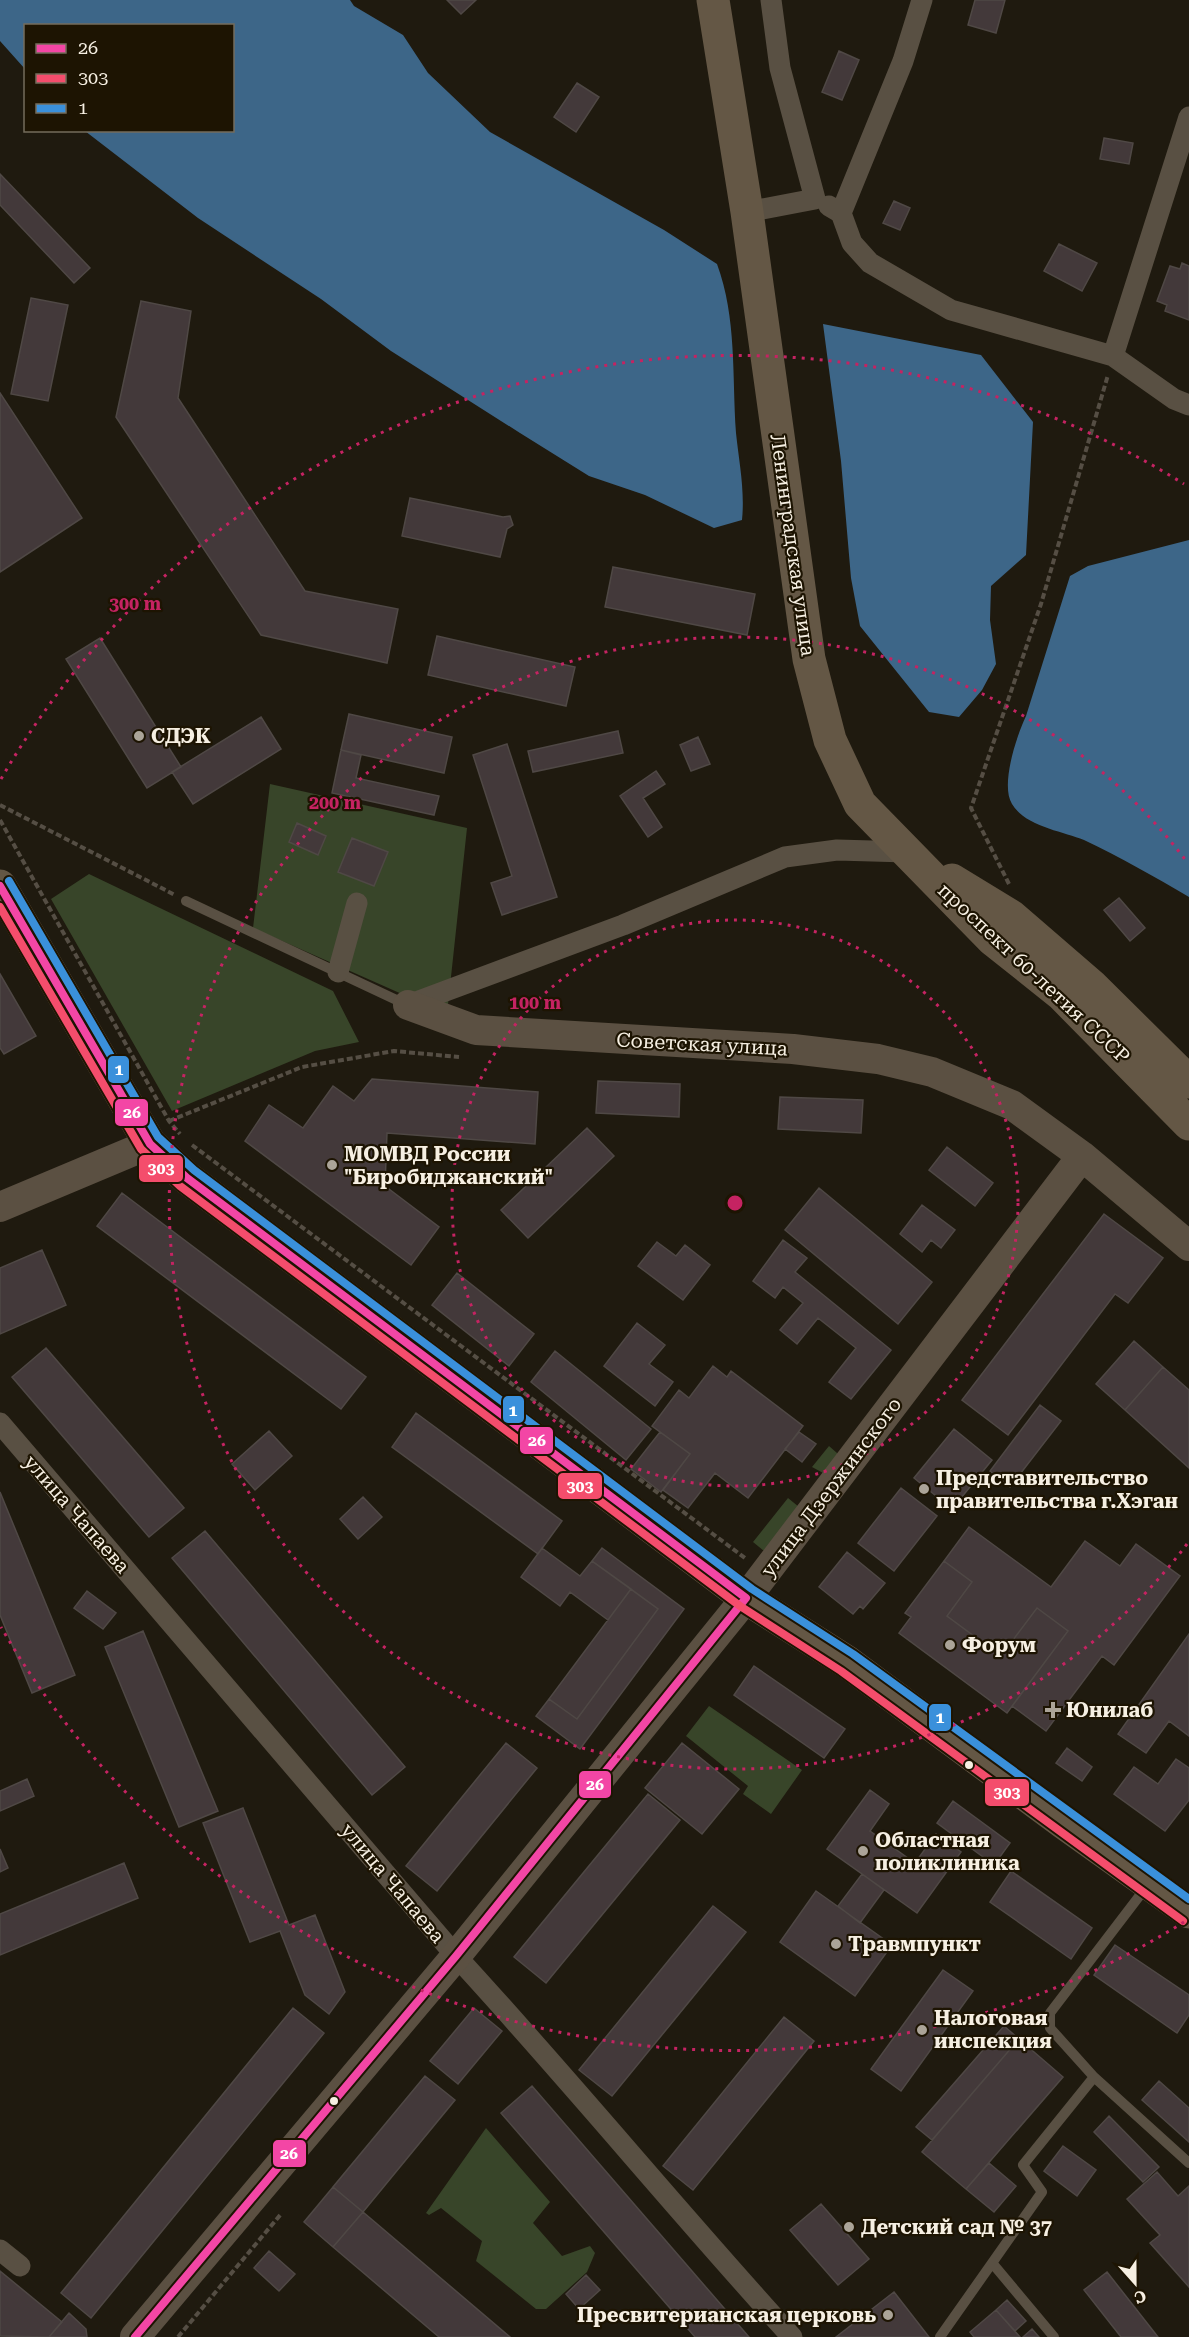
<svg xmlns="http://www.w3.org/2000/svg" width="1189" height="2337" viewBox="0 0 1189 2337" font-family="'Roboto Serif',serif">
	<rect width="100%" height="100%" fill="#1f1a0f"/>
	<!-- green -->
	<path fill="#384529" d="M 270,784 L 467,828 L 447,1014 L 253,928 Z
		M 89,874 L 333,991 L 359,1042 L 315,1051 L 172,1111 L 51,899 Z
		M 829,1446 L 837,1453 L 838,1458 L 825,1474 L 812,1467 Z
		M 788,1498 L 799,1507 L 764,1551 L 753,1542 Z
		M 709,1706 L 802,1770 L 771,1814 L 743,1794 L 748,1786 L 686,1736 Z
		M 486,2128 L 550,2202 L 533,2223 L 562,2256 L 590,2246 L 595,2253 L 587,2272 L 546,2309 L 536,2309 L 476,2261 L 482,2241 L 441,2208 L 429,2215 L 426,2213 Z"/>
	<!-- water -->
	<path fill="#3d6688" d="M 0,0 L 350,0 L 354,6 L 403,35 L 428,73 L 490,132 L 664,230 L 717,264 C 737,318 732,376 736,433 C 739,462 745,490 742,520 L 714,528 L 645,495 L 589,476 L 520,433 L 391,351 L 321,299 L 198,218 L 85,131 L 232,130 L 232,26 L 26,26 L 25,69 L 0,41 Z
		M 823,324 L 981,355 L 1033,422 L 1026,555 L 991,586 L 990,620 L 996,664 L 982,690 L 959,717 L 929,712 L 860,626 L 851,578 L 841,461 Z
		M 1189,540 L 1189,897 C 1155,877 1120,857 1084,840 C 1063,831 1026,827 1012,804 C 1000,785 1017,735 1026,716 L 1070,576 L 1088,566 Z"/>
	<!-- building -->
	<path fill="#43393a" stroke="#4f4845" stroke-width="1.5" d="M 447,0 L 476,0 L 461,14 Z
		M 975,0 L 1005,0 L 996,33 L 968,25 Z
		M 839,51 L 859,60 L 842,100 L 822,92 Z
		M 577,83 L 599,97 L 576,132 L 554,117 Z
		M 1104,138 L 1133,143 L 1129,164 L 1100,159 Z
		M 0,174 L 90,268 L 74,283 L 0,205 Z
		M 894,201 L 910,208 L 900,230 L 883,223 Z
		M 1059,244 L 1097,263 L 1082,291 L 1044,271 Z
		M 1182,263 L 1189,266 L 1189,320 L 1165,311 L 1167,305 L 1157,301 L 1170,266 L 1180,269 Z
		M 31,298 L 68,305 L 48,401 L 11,394 Z
		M 141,301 L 191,311 L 178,398 L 305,591 L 398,609 L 387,663 L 261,635 L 116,417 Z
		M 0,393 L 82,518 L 0,572 Z
		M 410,498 L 503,517 L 510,516 L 513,525 L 507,529 L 500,557 L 402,536 Z
		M 613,567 L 755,594 L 747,635 L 605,607 Z
		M 437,636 L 575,667 L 566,706 L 428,675 Z
		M 100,638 L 181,767 L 147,788 L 66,659 Z
		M 349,714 L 452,737 L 444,773 L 341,750 Z
		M 261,717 L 281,749 L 193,804 L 172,772 Z
		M 618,731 L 623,753 L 533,772 L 528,751 Z
		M 698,737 L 710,764 L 691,771 L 680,745 Z
		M 507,744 L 557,897 L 502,915 L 491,883 L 512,876 L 473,755 Z
		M 341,750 L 361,755 L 356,778 L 439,796 L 434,815 L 332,793 Z
		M 656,771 L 665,784 L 643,798 L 662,827 L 648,837 L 620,796 Z
		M 297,823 L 326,836 L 318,855 L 289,842 Z
		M 352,838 L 388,852 L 374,886 L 338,872 Z
		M 1119,898 L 1145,928 L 1130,941 L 1104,910 Z
		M 0,974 L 36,1036 L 4,1054 L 0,1048 Z
		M 372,1079 L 538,1092 L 535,1144 L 387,1133 L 385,1186 L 439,1227 L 411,1265 L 245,1141 L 269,1105 L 303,1128 L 333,1086 L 354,1101 Z
		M 598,1081 L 680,1084 L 679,1117 L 596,1113 Z
		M 780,1097 L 863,1100 L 861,1133 L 778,1129 Z
		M 587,1128 L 614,1156 L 528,1238 L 501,1210 Z
		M 947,1147 L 993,1183 L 975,1206 L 929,1170 Z
		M 819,1188 L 932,1282 L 898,1324 L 785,1230 Z
		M 122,1193 L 366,1377 L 341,1409 L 97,1226 Z
		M 922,1205 L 955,1230 L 941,1248 L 931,1240 L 922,1252 L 900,1234 Z
		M 1104,1214 L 1163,1258 L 1128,1303 L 1115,1294 L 1008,1435 L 962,1400 Z
		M 783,1240 L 807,1258 L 795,1272 L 891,1350 L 851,1399 L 829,1382 L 856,1348 L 818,1318 L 797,1344 L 780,1330 L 803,1303 L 783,1287 L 775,1298 L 753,1281 Z
		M 657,1242 L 676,1256 L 685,1245 L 710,1265 L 683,1300 L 638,1266 Z
		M 42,1250 L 66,1305 L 0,1334 L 0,1268 Z
		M 457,1273 L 534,1334 L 509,1366 L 432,1305 Z
		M 637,1323 L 665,1345 L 649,1364 L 673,1382 L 655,1406 L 604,1366 Z
		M 1134,1341 L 1163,1367 L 1125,1410 L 1096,1384 Z
		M 46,1348 L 184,1508 L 149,1537 L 12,1377 Z
		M 555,1351 L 651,1429 L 626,1460 L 531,1382 Z
		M 713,1366 L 727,1377 L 731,1371 L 803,1426 L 748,1498 L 715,1473 L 688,1508 L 663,1490 L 690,1454 L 652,1426 L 679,1390 L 689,1398 Z
		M 1163,1367 L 1189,1390 L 1189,1468 L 1125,1410 Z
		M 1040,1405 L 1061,1421 L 1010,1487 L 990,1471 Z
		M 416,1413 L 562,1521 L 538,1554 L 392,1447 Z
		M 954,1429 L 992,1460 L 952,1509 L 914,1478 Z
		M 269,1431 L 292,1456 L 255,1490 L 232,1464 Z
		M 660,1432 L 690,1454 L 661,1492 L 631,1469 Z
		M 799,1432 L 816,1444 L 802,1462 L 785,1449 Z
		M 901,1488 L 937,1516 L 894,1571 L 858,1543 Z
		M 0,1492 L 75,1675 L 32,1693 L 0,1615 Z
		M 363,1497 L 382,1517 L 358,1539 L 340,1519 Z
		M 969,1527 L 1051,1587 L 1085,1541 L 1120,1566 L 1136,1544 L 1180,1576 L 1114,1665 L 1102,1656 L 1046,1731 L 1012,1706 L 1068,1631 L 1037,1608 L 1001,1656 L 947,1616 L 972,1582 L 944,1561 Z
		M 205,1531 L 405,1767 L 372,1795 L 172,1558 Z
		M 542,1548 L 580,1576 L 592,1561 L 631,1589 L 608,1620 L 570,1592 L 560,1606 L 521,1577 Z
		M 602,1548 L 684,1609 L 580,1749 L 536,1716 L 549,1699 L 577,1719 L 658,1609 L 592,1561 Z
		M 847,1552 L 885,1583 L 863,1609 L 860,1606 L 853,1614 L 819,1587 Z
		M 944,1561 L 972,1582 L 947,1616 L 1001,1656 L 1037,1608 L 1068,1631 L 1007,1713 L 899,1633 L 911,1617 L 905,1613 Z
		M 631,1589 L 658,1609 L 577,1719 L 549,1699 Z
		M 87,1591 L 116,1613 L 103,1629 L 74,1608 Z
		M 143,1631 L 218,1811 L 179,1827 L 105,1647 Z
		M 1189,1634 L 1189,1736 L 1169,1721 L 1146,1753 L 1118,1734 Z
		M 754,1666 L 845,1729 L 824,1758 L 734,1695 Z
		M 506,1743 L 537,1768 L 437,1891 L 406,1866 Z
		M 682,1743 L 739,1789 L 702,1834 L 645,1788 Z
		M 1067,1748 L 1092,1767 L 1082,1781 L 1056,1763 Z
		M 1176,1759 L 1189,1768 L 1189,1800 L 1165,1831 L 1114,1794 L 1134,1767 L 1158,1784 Z
		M 27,1779 L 34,1796 L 0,1811 L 0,1791 Z
		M 870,1790 L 889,1804 L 870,1831 L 915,1863 L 936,1834 L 961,1852 L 917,1913 L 827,1849 Z
		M 648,1794 L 680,1820 L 546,1983 L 514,1957 Z
		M 953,1801 L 1010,1843 L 994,1865 L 937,1823 Z
		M 243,1808 L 289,1925 L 315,1915 L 345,1992 L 329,2014 L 305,1995 L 280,1931 L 250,1942 L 203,1823 Z
		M 0,1849 L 8,1868 L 0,1872 Z
		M 124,1863 L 138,1898 L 0,1955 L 0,1914 Z
		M 1011,1871 L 1092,1928 L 1071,1959 L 990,1902 Z
		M 862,1874 L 884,1890 L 860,1923 L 838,1906 Z
		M 816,1891 L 892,1945 L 855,1996 L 780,1942 Z
		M 713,1906 L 746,1932 L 612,2096 L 579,2070 Z
		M 1115,1945 L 1189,1995 L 1189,2015 L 1177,2033 L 1094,1975 Z
		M 943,1970 L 973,1991 L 901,2091 L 871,2069 Z
		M 293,2008 L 324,2033 L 91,2318 L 61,2293 Z
		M 474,2008 L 502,2031 L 458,2084 L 430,2061 Z
		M 784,2017 L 814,2041 L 693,2190 L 663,2166 Z
		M 1004,2026 L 1019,2039 L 932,2140 L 916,2127 Z
		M 1019,2039 L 1063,2077 L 966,2189 L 922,2152 Z
		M 425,2076 L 455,2100 L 363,2212 L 333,2187 Z
		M 1159,2081 L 1189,2108 L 1189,2142 L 1142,2100 Z
		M 532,2086 L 749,2337 L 695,2337 L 501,2113 Z
		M 1109,2116 L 1159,2167 L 1143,2182 L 1094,2132 Z
		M 1063,2146 L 1096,2170 L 1077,2196 L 1044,2171 Z
		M 989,2163 L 1016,2186 L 994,2212 L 966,2189 Z
		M 1157,2172 L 1178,2196 L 1189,2186 L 1189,2287 L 1150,2243 L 1160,2235 L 1127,2199 Z
		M 333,2187 L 363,2212 L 333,2247 L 304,2222 Z
		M 821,2204 L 869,2259 L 838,2285 L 790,2230 Z
		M 363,2212 L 510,2337 L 439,2337 L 333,2247 Z
		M 269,2251 L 295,2274 L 279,2291 L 254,2268 Z
		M 0,2271 L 62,2322 L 49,2337 L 0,2336 Z
		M 1107,2272 L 1158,2337 L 1121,2337 L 1084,2290 Z
		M 586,2275 L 600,2290 L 579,2309 L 566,2294 Z
		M 894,2292 L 929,2337 L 836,2337 Z
		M 1007,2300 L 1026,2321 L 1015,2331 L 996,2310 Z
		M 996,2310 L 1020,2337 L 974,2337 L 970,2332 Z
		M 69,2313 L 86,2329 L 87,2337 L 49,2337 Z
		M 1032,2329 L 1039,2337 L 1023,2337 Z"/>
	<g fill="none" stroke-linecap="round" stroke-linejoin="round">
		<!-- path -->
		<path stroke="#554e44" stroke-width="4" stroke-dasharray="6 3" stroke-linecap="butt" d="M 0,805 L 175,895
			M 0,820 L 169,1121 L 180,1134
			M 1009,884 L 971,808 L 1041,604 L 1108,375
			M 169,1121 L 302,1067 L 394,1051 L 459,1057
			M 192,1145 L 745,1558
			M 178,2337 L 281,2214"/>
		<!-- lane -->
		<path stroke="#595043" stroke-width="10" d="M 186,901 L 405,1004
			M 1094,2077 L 1189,2163
			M 993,2264 L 1054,2337
			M 940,2337 L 1042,2192 L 1023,2165 L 1094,2077 L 1050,2028 L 1050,2013 L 1147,1886"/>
		<!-- street -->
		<path stroke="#595043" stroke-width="21" d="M 829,206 L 841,213 L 903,61 L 922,0
			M 747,212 L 815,199 L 780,68 L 771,0
			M 841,213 L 852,243 L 870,263 L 951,310 L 1113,356 L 1174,399 L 1189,405
			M 1113,356 L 1189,117
			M 338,972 L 357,903
			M 408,1005 L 623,925 L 785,857 L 837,850 L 907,852
			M 0,1423 L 456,1956 C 571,2081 678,2212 792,2337
			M 0,2250 L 20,2266"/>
		<!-- secondary -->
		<path stroke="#5b5042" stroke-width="30" d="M 408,1005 L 476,1030 L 793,1049 L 878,1059 L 932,1072 L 1012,1105 L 1082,1156 L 1189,1246
			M 0,1207 L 150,1144
			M 135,2337 L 456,1956 L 746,1598 L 1082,1156"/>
		<!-- primary -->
		<path stroke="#645745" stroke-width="33" d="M 713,0 L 747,212 L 809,659 L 830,740 L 860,804 L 992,939 L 1061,994 L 1189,1124
			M 952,880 L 1011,916 L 1092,986 L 1189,1082
			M 0,886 L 150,1144 L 187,1178 L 746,1598 L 847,1662 L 1064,1823 L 1189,1912"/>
		<!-- bus-1 casing -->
		<g stroke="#1d1402" stroke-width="12">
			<path id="bus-1" d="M 0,886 L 150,1144 L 187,1178 L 746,1598
				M 135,2337 L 456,1956 L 746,1598"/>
		</g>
		<!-- bus-2 casing -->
		<g stroke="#1d1402" stroke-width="12">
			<path id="bus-2" d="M 0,907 L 141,1149 L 180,1186 L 740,1606 L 841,1671 L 1183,1921"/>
		</g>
		<!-- bus-3 casing -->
		<g stroke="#1d1402" stroke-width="12">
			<path id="bus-3" d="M 9,881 L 158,1137 L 194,1170 L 752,1589 L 853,1654 L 1189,1899"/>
		</g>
		<!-- bus-1 -->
		<use href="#bus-1" stroke="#f346a5" stroke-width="8"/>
		<!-- bus-2 -->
		<use href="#bus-2" stroke="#f44d6c" stroke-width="8"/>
		<!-- bus-3 -->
		<use href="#bus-3" stroke="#3a90db" stroke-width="8"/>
	</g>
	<!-- distance rings -->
	<g fill="none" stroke="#c52362" stroke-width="3" stroke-dasharray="3 6">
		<circle cx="735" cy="1203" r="283"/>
		<path d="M1187 1544A566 566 0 1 1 1187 862"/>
		<path d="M1184 1922A848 848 0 0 1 1 1627M1 779A848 848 0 0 1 1184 484"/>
	</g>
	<!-- markers -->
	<g fill="#aba498" stroke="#1d1402" stroke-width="2">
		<circle cx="139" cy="736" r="6"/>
		<circle cx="332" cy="1165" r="6"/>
		<circle cx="924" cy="1489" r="6"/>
		<circle cx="950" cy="1645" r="6"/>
		<path d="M1050 1701h6v6h6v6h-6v6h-6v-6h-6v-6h6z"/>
		<circle cx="863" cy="1851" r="6"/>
		<circle cx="836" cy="1944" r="6"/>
		<circle cx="922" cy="2030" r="6"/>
		<circle cx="849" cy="2227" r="6"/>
		<circle cx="888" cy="2315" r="6"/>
	</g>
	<g fill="#f6efe2" stroke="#1d1402" stroke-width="2">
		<circle cx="969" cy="1765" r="5"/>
		<circle cx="334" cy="2101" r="5"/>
	</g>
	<g text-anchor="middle" stroke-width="4.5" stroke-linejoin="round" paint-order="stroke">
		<!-- street labels -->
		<g font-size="20" fill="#f6efe2" stroke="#1d1402">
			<text transform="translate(793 545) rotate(82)" y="7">Ленинградская улица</text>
			<text transform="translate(1034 973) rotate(43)" y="7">проспект 60-летия СССР</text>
			<text transform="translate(702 1044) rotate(3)" y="7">Советская улица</text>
			<text transform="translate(831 1487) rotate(-53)" y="7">улица Дзержинского</text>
			<text transform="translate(77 1514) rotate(49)" y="7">улица Чапаева</text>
			<text transform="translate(393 1883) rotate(50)" y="7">улица Чапаева</text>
		</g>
		<!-- poi labels -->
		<g font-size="20" font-weight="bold" fill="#f6efe2" stroke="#1d1402" text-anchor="start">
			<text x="151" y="743">СДЭК</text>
			<text x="344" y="1161">МОМВД России<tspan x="344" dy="23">"Биробиджанский"</tspan></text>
			<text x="936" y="1485">Представительство<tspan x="936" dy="23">правительства г.Хэган</tspan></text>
			<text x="962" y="1652">Форум</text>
			<text x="1066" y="1717">Юнилаб</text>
			<text x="875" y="1847">Областная<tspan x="875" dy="23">поликлиника</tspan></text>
			<text x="848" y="1951">Травмпункт</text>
			<text x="934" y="2025">Налоговая<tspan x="934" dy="23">инспекция</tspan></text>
			<text x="861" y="2234">Детский сад № 37</text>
			<text x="876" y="2322" text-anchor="end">Пресвитерианская церковь</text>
		</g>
	</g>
	<circle cx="735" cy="1203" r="9" fill="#c52362" stroke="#1d1402" stroke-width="3"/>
	<g font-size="18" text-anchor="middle" font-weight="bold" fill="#c52362" stroke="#1d1402" stroke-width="4.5" stroke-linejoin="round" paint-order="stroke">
		<text x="135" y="610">300 m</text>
		<text x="335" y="809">200 m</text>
		<text x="535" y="1009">100 m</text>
	</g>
	<g stroke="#1d1402" stroke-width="2">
		<rect x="107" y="1055" width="23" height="29" rx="6" fill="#3a90db"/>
		<rect x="114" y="1098" width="35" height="29" rx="6" fill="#f346a5"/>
		<rect x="138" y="1154" width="46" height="29" rx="6" fill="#f44d6c"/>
		<rect x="502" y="1395" width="23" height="29" rx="6" fill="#3a90db"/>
		<rect x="519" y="1426" width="35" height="29" rx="6" fill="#f346a5"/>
		<rect x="557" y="1472" width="46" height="28" rx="6" fill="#f44d6c"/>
		<rect x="928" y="1703" width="24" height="29" rx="6" fill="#3a90db"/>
		<rect x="578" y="1770" width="34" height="29" rx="6" fill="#f346a5"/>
		<rect x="984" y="1778" width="46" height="29" rx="6" fill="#f44d6c"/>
		<rect x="272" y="2139" width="35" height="29" rx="6" fill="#f346a5"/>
	</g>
	<g font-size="16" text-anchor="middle" font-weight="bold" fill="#fff">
		<text x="119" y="1075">1</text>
		<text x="132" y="1118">26</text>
		<text x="161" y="1174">303</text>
		<text x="513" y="1416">1</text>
		<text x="537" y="1446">26</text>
		<text x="580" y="1492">303</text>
		<text x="940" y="1723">1</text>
		<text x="595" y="1790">26</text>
		<text x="1007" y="1798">303</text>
		<text x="289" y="2159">26</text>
	</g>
	<!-- legend -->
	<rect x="24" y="24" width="210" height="108" fill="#1d1402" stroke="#746c5c" stroke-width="1.5"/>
	<rect x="36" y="44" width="30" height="9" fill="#f346a5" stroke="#746c5c" stroke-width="1.5"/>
	<text x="78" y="54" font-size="18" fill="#f6efe2">26</text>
	<rect x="36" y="74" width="30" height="9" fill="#f44d6c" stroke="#746c5c" stroke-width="1.5"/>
	<text x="78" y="84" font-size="18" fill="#f6efe2">303</text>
	<rect x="36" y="104" width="30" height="9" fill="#3a90db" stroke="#746c5c" stroke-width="1.5"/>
	<text x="78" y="114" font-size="18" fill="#f6efe2">1</text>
	<!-- north arrow -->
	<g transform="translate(1135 2283) rotate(159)" stroke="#1d1402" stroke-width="4.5" paint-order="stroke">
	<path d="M0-4.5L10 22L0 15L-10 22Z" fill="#f6efe2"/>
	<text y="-9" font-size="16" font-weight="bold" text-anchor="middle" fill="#f6efe2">С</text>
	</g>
</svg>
